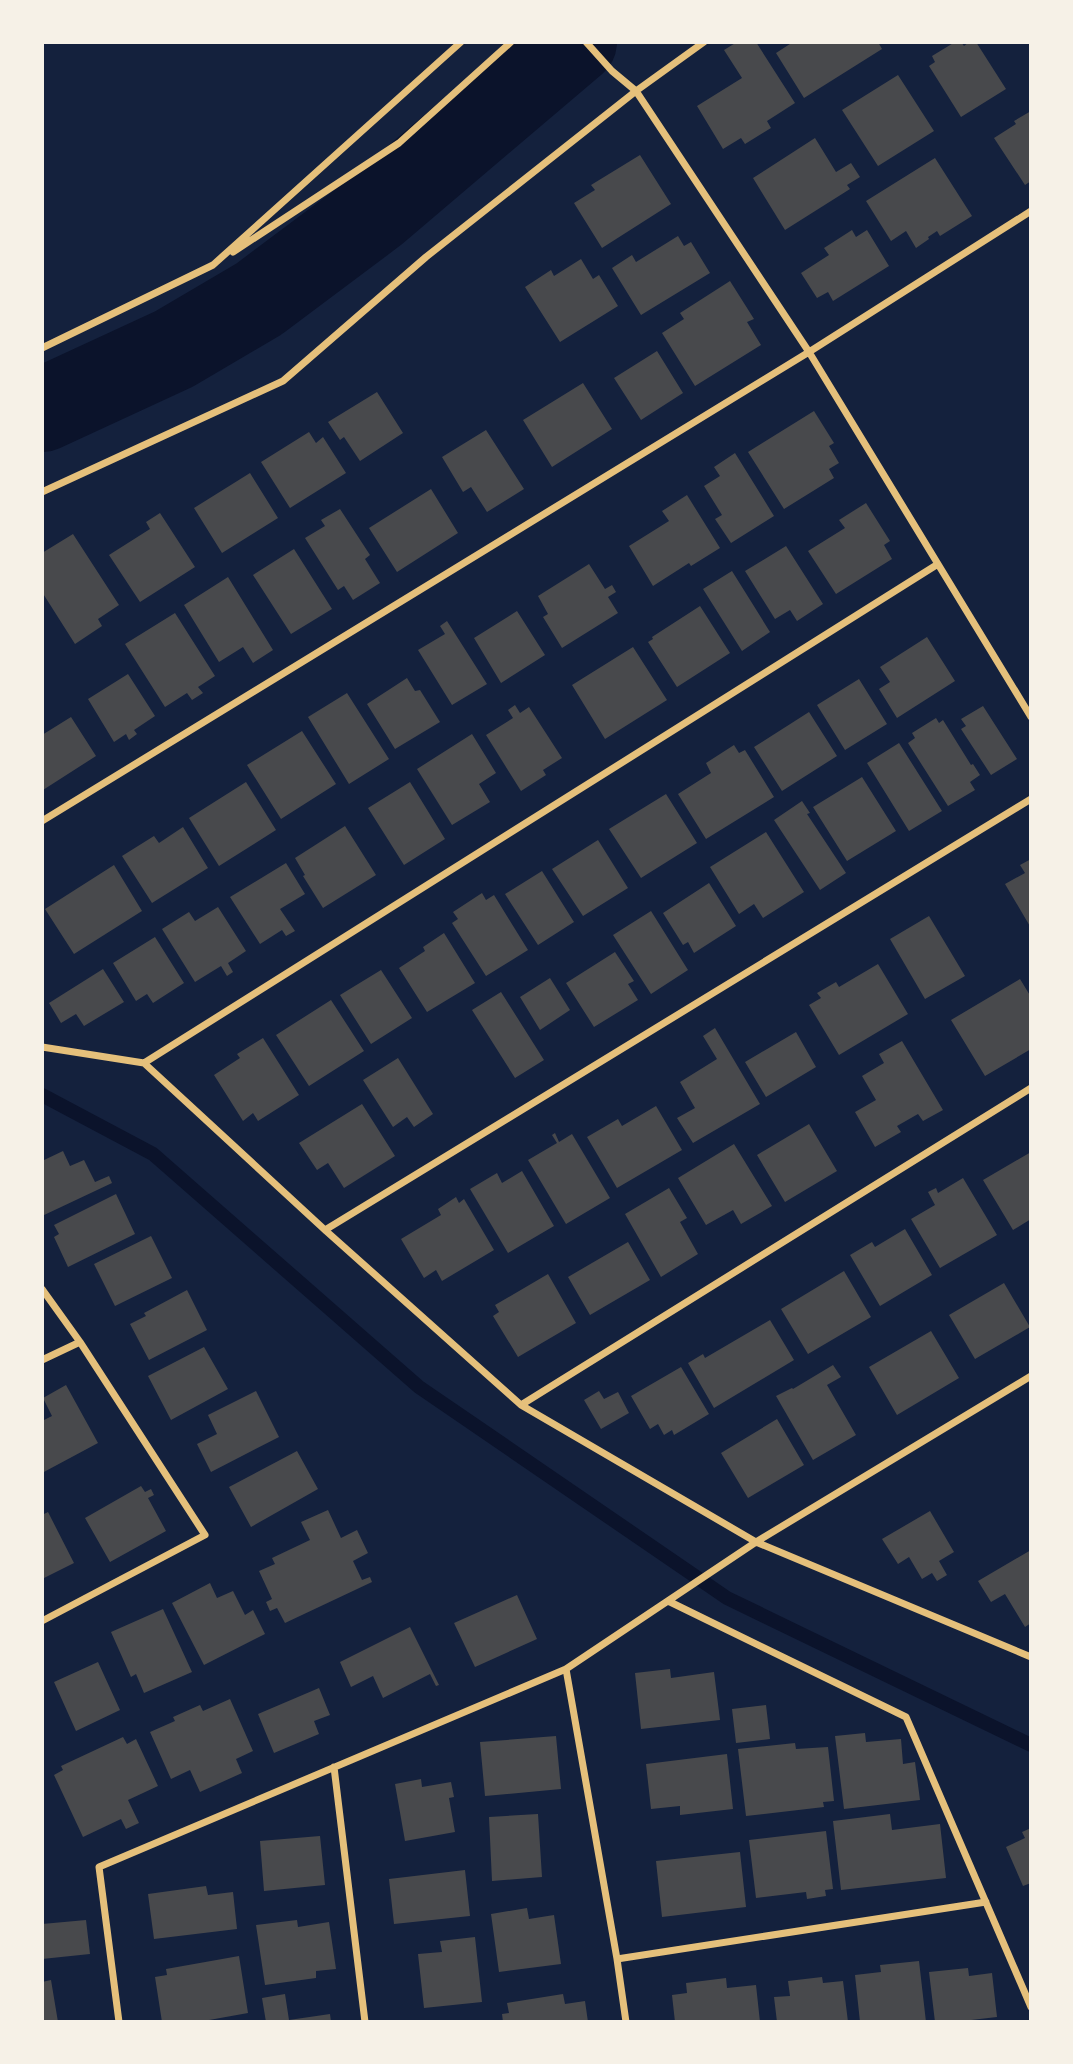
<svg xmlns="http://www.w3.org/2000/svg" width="1073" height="2064" viewBox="0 0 1073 2064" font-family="'Fira Sans Condensed',sans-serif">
	<rect width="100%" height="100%" fill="#14213d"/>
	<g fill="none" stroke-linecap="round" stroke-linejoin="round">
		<!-- stream -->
		<path stroke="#0b132b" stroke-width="14" d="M 42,1095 L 153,1154 L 419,1387 L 727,1598 L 1031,1745"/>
		<!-- river -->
		<path stroke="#0b132b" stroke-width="84" d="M 42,410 L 174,349 L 259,299 L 375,212 L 575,42"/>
	</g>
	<!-- building -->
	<path fill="#48494c" d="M 737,42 L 756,42 L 795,103 L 767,121 L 771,128 L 745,144 L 741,138 L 723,149 L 697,106 L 742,78 L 724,50 Z
		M 793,42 L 878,42 L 882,49 L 804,98 L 776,53 Z
		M 955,42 L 961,42 L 964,46 L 969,42 L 976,42 L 1006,89 L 961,117 L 929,66 L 935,62 L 932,56 Z
		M 898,75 L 934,131 L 878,166 L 842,110 Z
		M 1031,111 L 1031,181 L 1025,185 L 994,138 L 1016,124 L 1014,121 Z
		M 815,138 L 836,172 L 851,163 L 860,177 L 847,185 L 850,189 L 785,230 L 753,178 Z
		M 640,155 L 671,204 L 602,248 L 574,203 L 595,190 L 591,185 Z
		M 935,158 L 972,216 L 940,236 L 937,231 L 928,237 L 929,239 L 916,248 L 906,231 L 891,241 L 866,201 Z
		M 852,230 L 856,237 L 867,230 L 889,266 L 833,301 L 828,292 L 817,298 L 801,273 L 829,255 L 824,248 Z
		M 678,236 L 684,246 L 691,242 L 710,273 L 641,315 L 612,268 L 632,255 L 636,262 Z
		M 581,259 L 593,279 L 599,275 L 618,306 L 560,342 L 525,287 L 551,270 L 554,276 Z
		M 730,281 L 754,319 L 747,322 L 761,345 L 695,386 L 662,333 L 684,319 L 680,313 Z
		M 657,351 L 683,393 L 641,420 L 614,378 Z
		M 583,383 L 612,429 L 552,467 L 523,420 Z
		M 377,392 L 403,433 L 360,461 L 344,437 L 340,440 L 328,422 Z
		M 814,411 L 834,443 L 829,446 L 839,463 L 829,469 L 834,478 L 784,509 L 748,452 Z
		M 486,430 L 524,489 L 487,512 L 471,487 L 463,492 L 442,457 Z
		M 309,432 L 316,443 L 323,437 L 346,473 L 290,508 L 261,462 Z
		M 735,453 L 774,516 L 731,543 L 715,519 L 722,515 L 704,486 L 720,476 L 714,467 Z
		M 250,473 L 278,518 L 222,553 L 194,508 Z
		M 431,489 L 458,533 L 397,572 L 369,528 Z
		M 687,495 L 720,548 L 691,566 L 689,563 L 653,586 L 629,546 L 669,521 L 662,511 Z
		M 866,503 L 890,541 L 884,545 L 892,559 L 836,594 L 808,551 L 845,528 L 839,520 Z
		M 340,509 L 370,555 L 365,559 L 380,583 L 353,600 L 344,586 L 338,590 L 305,538 L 325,526 L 321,520 Z
		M 160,513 L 195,567 L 140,602 L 109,555 L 150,529 L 146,522 Z
		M 73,534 L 119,605 L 98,619 L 102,626 L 75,644 L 42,592 L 42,553 Z
		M 786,546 L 823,604 L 797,621 L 790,610 L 775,619 L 745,571 Z
		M 294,549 L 332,609 L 291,634 L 253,575 Z
		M 589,564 L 605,589 L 612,585 L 616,592 L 608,597 L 618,613 L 562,648 L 543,617 L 548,614 L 538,596 Z
		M 732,571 L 770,632 L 742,651 L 703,589 Z
		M 228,577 L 273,650 L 253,663 L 243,647 L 219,662 L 184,605 Z
		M 700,606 L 730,653 L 677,687 L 648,642 L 653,639 L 652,637 Z
		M 517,611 L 545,655 L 501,683 L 474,638 Z
		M 175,613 L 215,676 L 198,687 L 203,693 L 192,700 L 187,693 L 165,707 L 125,644 Z
		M 447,621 L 487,684 L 452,705 L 418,650 L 445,634 L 440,626 Z
		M 927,637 L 955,681 L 897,718 L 879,689 L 890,682 L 880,667 Z
		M 633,647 L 667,700 L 605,739 L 572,685 Z
		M 128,674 L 155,716 L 134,730 L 137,734 L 129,740 L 126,734 L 114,742 L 88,699 Z
		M 407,678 L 415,691 L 420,690 L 440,722 L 395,749 L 367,704 Z
		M 859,679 L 887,724 L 845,750 L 817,705 Z
		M 347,693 L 389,759 L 349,784 L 308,717 Z
		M 515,705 L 520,713 L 529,707 L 562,758 L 543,770 L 546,775 L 521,791 L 486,735 L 513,718 L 508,710 Z
		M 983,706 L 1017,759 L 991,775 L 961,729 L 966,726 L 961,719 Z
		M 809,712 L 837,756 L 782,791 L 754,747 Z
		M 71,717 L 96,756 L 43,790 L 42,735 Z
		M 936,718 L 939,723 L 943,720 L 971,765 L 973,764 L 980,775 L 970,782 L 975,790 L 948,806 L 908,743 L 915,738 L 912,733 Z
		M 302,731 L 336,784 L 281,819 L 247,765 Z
		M 472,734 L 496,773 L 479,784 L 490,802 L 452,825 L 417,769 Z
		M 899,743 L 942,811 L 909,831 L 867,763 Z
		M 734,745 L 739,753 L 745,750 L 774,797 L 706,839 L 678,794 L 711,773 L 706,763 Z
		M 862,777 L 896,831 L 847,861 L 813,807 Z
		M 246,782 L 276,830 L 219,866 L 189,818 Z
		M 410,782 L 445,839 L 404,865 L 368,808 Z
		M 666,794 L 697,843 L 641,878 L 609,829 Z
		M 802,801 L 810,813 L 807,814 L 846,873 L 820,890 L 774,820 Z
		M 345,826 L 376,875 L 323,908 L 303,876 L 305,875 L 295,858 Z
		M 183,827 L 208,868 L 152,903 L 122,856 L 154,836 L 159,843 Z
		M 766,832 L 804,892 L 763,918 L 754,904 L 739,914 L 710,867 Z
		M 598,840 L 628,888 L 583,916 L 552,869 Z
		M 1031,859 L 1031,928 L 1005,884 L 1025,873 L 1020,865 Z
		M 286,863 L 305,894 L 280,909 L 295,931 L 286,936 L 282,930 L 260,944 L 230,897 Z
		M 114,865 L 142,911 L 74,954 L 45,909 Z
		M 542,871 L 574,922 L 538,945 L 505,894 Z
		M 709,883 L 736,926 L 694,953 L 688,942 L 683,945 L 663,913 Z
		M 482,893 L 486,900 L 494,895 L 528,950 L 486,976 L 452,923 L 458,919 L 453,912 Z
		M 218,907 L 246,951 L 228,963 L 233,972 L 227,976 L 221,966 L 195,982 L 162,929 L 189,912 L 195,921 Z
		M 651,911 L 688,970 L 651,994 L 613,935 Z
		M 929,916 L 965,976 L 925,999 L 890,939 Z
		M 444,933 L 475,983 L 427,1012 L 399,968 L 425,951 L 423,947 Z
		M 155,937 L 184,983 L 153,1003 L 147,994 L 136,1001 L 113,963 Z
		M 615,952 L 634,981 L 628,984 L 638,1000 L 594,1027 L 566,983 Z
		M 878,964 L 908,1014 L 839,1055 L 809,1005 L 821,998 L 817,993 L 836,982 L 839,987 Z
		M 103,969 L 124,1002 L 84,1026 L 76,1014 L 61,1023 L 49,1003 Z
		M 381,970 L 412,1018 L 371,1044 L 340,995 Z
		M 550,978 L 570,1010 L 540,1030 L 520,997 Z
		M 1020,979 L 1031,997 L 1031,1049 L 985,1076 L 951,1020 Z
		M 501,992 L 544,1060 L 515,1078 L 472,1010 Z
		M 331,1000 L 364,1051 L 309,1086 L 276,1035 Z
		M 715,1028 L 760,1104 L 693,1143 L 677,1118 L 695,1108 L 680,1082 L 717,1059 L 703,1036 Z
		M 796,1032 L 816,1067 L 766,1097 L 745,1062 Z
		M 263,1038 L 299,1095 L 258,1121 L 253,1113 L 243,1121 L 214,1075 L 240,1058 L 237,1054 Z
		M 902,1041 L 943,1110 L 923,1121 L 918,1114 L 897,1126 L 901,1132 L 875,1147 L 855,1112 L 876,1100 L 862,1076 L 884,1063 L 879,1054 Z
		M 398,1058 L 433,1114 L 414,1127 L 407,1117 L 393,1127 L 363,1080 Z
		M 362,1104 L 395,1156 L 344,1188 L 328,1163 L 317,1170 L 299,1143 Z
		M 656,1106 L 682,1150 L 617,1188 L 587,1137 L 618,1119 L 622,1126 Z
		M 809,1124 L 837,1171 L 785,1202 L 757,1155 Z
		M 555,1133 L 559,1142 L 572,1134 L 610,1198 L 566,1224 L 528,1160 L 557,1143 L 552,1135 Z
		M 734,1144 L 772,1206 L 741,1224 L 733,1210 L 706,1225 L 678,1178 Z
		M 63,1151 L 70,1166 L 84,1160 L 95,1182 L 109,1176 L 112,1183 L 42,1216 L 42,1161 Z
		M 1031,1152 L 1031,1219 L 1013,1230 L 983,1180 Z
		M 522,1171 L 554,1226 L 508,1253 L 470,1189 L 497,1173 L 502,1183 Z
		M 963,1178 L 997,1235 L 940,1268 L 911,1219 L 935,1205 L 928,1192 L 936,1188 L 938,1193 Z
		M 669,1188 L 687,1218 L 680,1222 L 698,1254 L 661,1277 L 625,1214 Z
		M 116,1194 L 135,1234 L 68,1267 L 54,1237 L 59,1234 L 54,1225 Z
		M 456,1197 L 459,1203 L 464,1199 L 494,1250 L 442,1281 L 436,1270 L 424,1278 L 401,1239 L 441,1215 L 438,1209 Z
		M 905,1229 L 932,1275 L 880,1306 L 850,1255 L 872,1242 L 875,1247 Z
		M 151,1236 L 172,1278 L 115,1306 L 94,1264 Z
		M 628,1242 L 650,1280 L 590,1315 L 568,1277 Z
		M 844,1271 L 871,1317 L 808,1354 L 781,1309 Z
		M 548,1274 L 576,1323 L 518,1357 L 493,1316 L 499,1312 L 495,1305 Z
		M 1004,1283 L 1030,1327 L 975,1359 L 949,1315 Z
		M 187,1290 L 207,1330 L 149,1360 L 130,1324 L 146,1316 L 144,1313 Z
		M 770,1320 L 794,1360 L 714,1408 L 688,1363 L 703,1354 L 705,1358 Z
		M 931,1331 L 959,1378 L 897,1415 L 869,1367 Z
		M 204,1347 L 228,1389 L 171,1420 L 148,1376 Z
		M 833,1365 L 841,1377 L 827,1385 L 856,1435 L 813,1460 L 776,1396 L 792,1388 L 793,1389 Z
		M 681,1367 L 709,1414 L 674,1435 L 672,1430 L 664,1435 L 658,1424 L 650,1429 L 631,1396 Z
		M 66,1385 L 98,1443 L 42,1473 L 42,1421 L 52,1416 L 43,1398 Z
		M 256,1391 L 279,1437 L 211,1472 L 197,1444 L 217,1434 L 208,1415 Z
		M 599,1391 L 604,1399 L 618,1392 L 629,1413 L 601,1429 L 584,1400 Z
		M 777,1419 L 804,1465 L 748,1498 L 721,1453 Z
		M 297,1451 L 318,1489 L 251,1527 L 229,1487 Z
		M 141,1486 L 145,1492 L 151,1489 L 154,1495 L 148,1498 L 166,1531 L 110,1562 L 85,1518 Z
		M 328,1510 L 341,1538 L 357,1530 L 368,1553 L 353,1561 L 362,1580 L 370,1577 L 372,1582 L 285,1623 L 277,1608 L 270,1611 L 266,1602 L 272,1599 L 259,1571 L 275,1564 L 272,1558 L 310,1540 L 301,1522 Z
		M 930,1511 L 954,1552 L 939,1561 L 947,1575 L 937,1581 L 932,1573 L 922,1579 L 909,1557 L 898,1564 L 882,1539 Z
		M 48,1512 L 74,1563 L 42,1579 L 42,1515 Z
		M 1031,1550 L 1031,1623 L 1025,1627 L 1005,1594 L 991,1602 L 978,1581 Z
		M 210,1583 L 217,1598 L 233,1591 L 245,1615 L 253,1610 L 265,1634 L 204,1665 L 172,1603 Z
		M 517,1595 L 537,1639 L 475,1667 L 454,1623 Z
		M 163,1609 L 192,1672 L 144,1693 L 136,1674 L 131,1677 L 111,1632 Z
		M 410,1627 L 439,1685 L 436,1686 L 430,1674 L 383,1698 L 373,1676 L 351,1687 L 340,1662 Z
		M 98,1662 L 120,1710 L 76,1731 L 54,1682 Z
		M 670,1669 L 671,1678 L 714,1672 L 720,1720 L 641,1729 L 635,1673 Z
		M 319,1688 L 330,1715 L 314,1721 L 319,1734 L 274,1753 L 258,1714 Z
		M 230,1699 L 253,1751 L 236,1759 L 242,1773 L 200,1792 L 190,1770 L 171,1779 L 150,1732 L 175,1721 L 173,1717 L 200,1705 L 203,1711 Z
		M 766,1705 L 770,1739 L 736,1743 L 732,1709 Z
		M 865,1733 L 866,1742 L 901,1739 L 903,1764 L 915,1762 L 920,1800 L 844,1809 L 835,1736 Z
		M 556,1736 L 561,1789 L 485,1796 L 480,1742 Z
		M 123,1737 L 127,1744 L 136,1739 L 158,1786 L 128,1800 L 139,1823 L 126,1829 L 121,1819 L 83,1837 L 54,1775 L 63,1770 L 61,1766 Z
		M 795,1743 L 796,1749 L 828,1747 L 834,1801 L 823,1802 L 824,1807 L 746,1816 L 738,1749 Z
		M 727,1754 L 733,1809 L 680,1815 L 680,1806 L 651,1809 L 646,1764 Z
		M 421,1779 L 422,1787 L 451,1782 L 454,1797 L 449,1798 L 455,1832 L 405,1841 L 395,1784 Z
		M 538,1814 L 542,1877 L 492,1881 L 489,1817 Z
		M 890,1814 L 892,1830 L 940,1824 L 946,1878 L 841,1890 L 833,1821 Z
		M 1031,1828 L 1031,1883 L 1023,1886 L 1006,1847 L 1025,1838 L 1022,1832 Z
		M 826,1831 L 833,1889 L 825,1890 L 826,1896 L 807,1899 L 806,1892 L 756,1898 L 749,1840 Z
		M 320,1836 L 325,1885 L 264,1891 L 260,1841 Z
		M 740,1852 L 746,1907 L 662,1917 L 656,1861 Z
		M 465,1870 L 470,1916 L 394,1924 L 389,1879 Z
		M 206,1886 L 208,1895 L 233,1892 L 237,1929 L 154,1939 L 148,1894 Z
		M 527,1908 L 529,1919 L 554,1915 L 561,1964 L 499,1972 L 491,1914 Z
		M 86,1920 L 90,1954 L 42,1959 L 42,1924 Z
		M 297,1920 L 298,1927 L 329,1922 L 336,1969 L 316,1971 L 316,1978 L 265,1985 L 256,1925 Z
		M 475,1937 L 482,2002 L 424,2008 L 418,1954 L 442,1952 L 440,1941 Z
		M 239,1956 L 248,2013 L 198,2022 L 162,2022 L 155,1977 L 167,1975 L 166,1969 Z
		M 919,1961 L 926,2022 L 860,2022 L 855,1975 L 881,1972 L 880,1965 Z
		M 968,1968 L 969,1976 L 992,1973 L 997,2017 L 954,2022 L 935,2022 L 929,1972 Z
		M 822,1977 L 823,1983 L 843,1981 L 848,2022 L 777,2022 L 774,1997 L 790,1996 L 788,1981 Z
		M 726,1978 L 727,1988 L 756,1985 L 760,2022 L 675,2022 L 672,1995 L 687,1993 L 686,1983 Z
		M 51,1980 L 58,2022 L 42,2022 L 42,1982 Z
		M 285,1994 L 289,2020 L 330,2014 L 331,2022 L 266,2022 L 262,1998 Z
		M 563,1994 L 565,2004 L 585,2001 L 588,2022 L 503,2022 L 502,2014 L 509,2013 L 507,2003 Z"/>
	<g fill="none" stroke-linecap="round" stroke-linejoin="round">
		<!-- minor -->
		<path stroke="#e5c07b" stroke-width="7" d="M 586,42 L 612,71 L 636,91 L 809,352 L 1031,717
			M 233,252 L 399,143 L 511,42
			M 42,348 L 213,265 L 461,42
			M 42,492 L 283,381 L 426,257 L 636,91 L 704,42
			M 42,821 L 809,352 L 1031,211
			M 42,1047 L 144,1063 L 325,1230 L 521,1405 L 756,1542 L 1031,1657
			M 144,1063 L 938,564
			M 325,1230 L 1031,799
			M 42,1289 L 80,1342 L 205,1535 L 42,1621
			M 42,1360 L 80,1342
			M 521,1405 L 1031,1088
			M 668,1601 L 906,1717 L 1031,2007
			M 566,1669 L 617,1959 L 626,2022
			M 334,1767 L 365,2022
			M 617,1959 L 986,1902
			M 119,2022 L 99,1867 L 566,1669 L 756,1542 L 1031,1376"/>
	</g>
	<!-- border -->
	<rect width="1073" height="2064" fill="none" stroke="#f6f1e7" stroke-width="88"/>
</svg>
